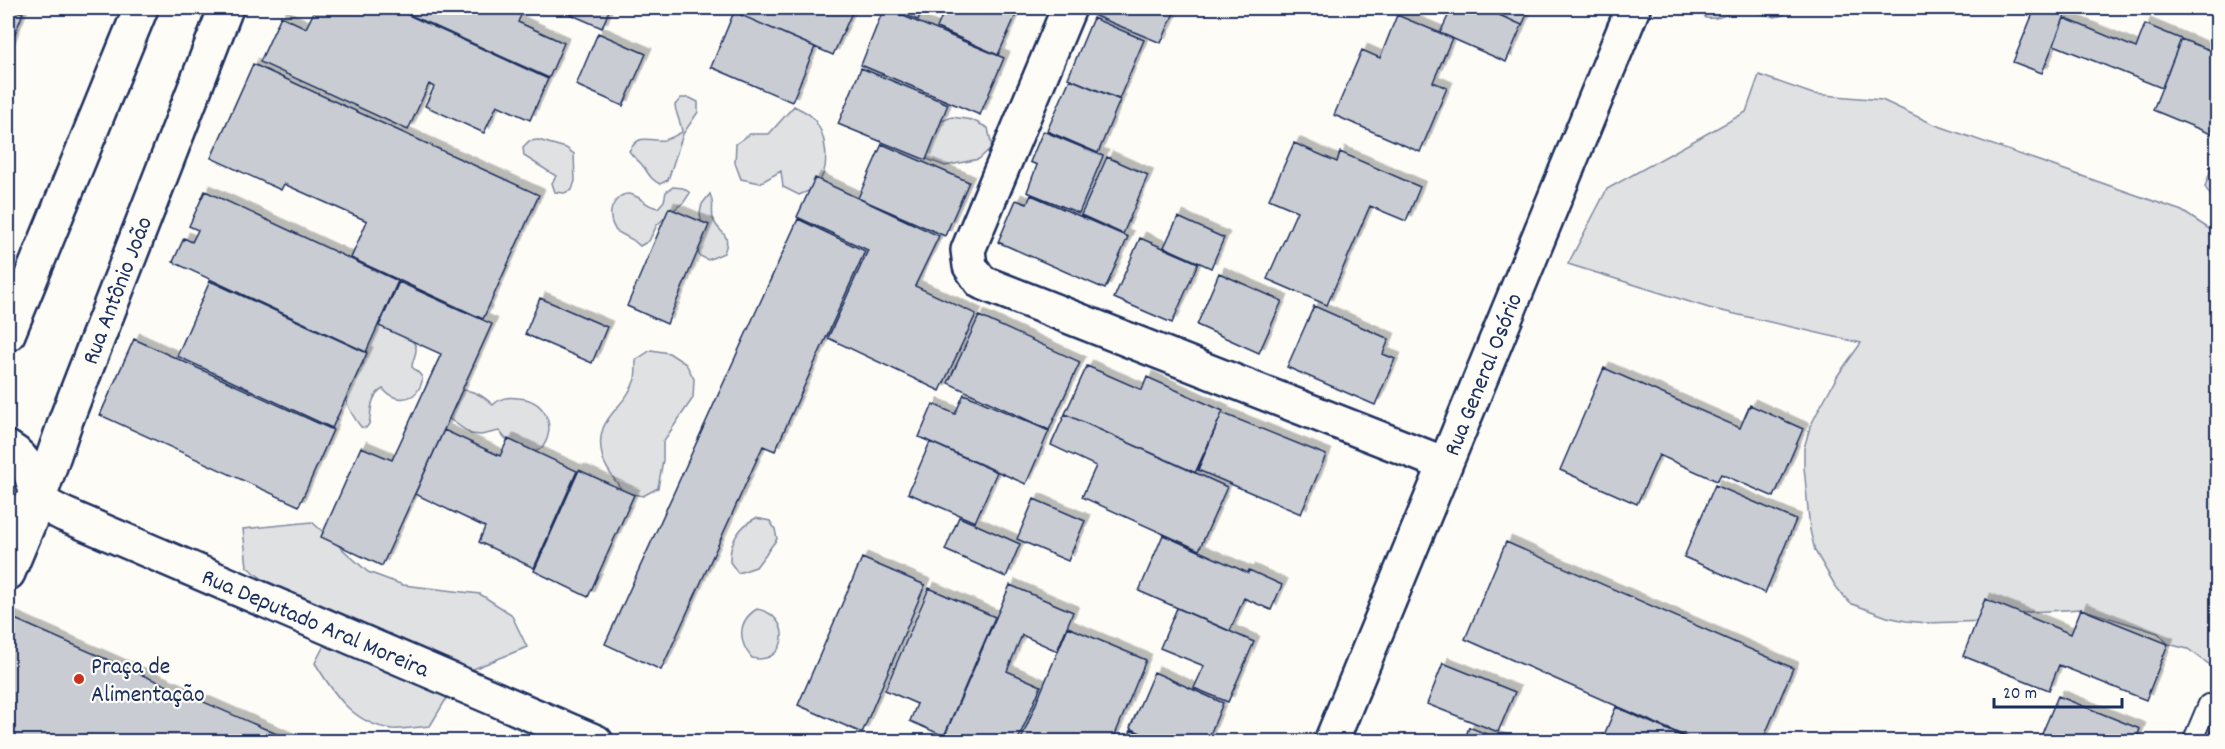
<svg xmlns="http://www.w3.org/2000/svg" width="2225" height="749" viewBox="0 0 2225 749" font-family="Dekko,sans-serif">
	<defs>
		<filter id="shadow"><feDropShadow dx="5.5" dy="-5.5" stdDeviation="0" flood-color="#0004"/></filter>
	</defs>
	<rect width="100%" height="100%" fill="#fdfcf7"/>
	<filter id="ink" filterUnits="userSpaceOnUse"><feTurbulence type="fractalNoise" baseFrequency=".0167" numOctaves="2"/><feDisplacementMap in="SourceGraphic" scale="12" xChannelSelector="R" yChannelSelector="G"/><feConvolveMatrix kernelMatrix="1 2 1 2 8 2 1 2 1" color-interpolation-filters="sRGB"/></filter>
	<g filter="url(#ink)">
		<!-- green -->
		<path fill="#e0e1e3" stroke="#7e88a0" stroke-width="1.5" d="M 1701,8 L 1785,8 L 1784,15 L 1775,17 L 1740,8 C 1727,13 1721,20 1706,18 L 1701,11 Z
			M 1759,75 L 1813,94 L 1882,100 L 1933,124 L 2182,211 L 2217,234 L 2217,670 L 2188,649 L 2168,644 L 2158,633 L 2081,609 L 2030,612 L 1988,621 L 1927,623 L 1906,621 L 1887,617 L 1850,603 L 1836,587 L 1815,551 L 1810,530 L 1804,467 L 1804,448 L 1810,427 L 1819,409 L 1838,375 L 1861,343 L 1709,308 L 1568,264 L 1607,189 L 1746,112 Z
			M 681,98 L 690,98 L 698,102 L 698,112 L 683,134 L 668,180 L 660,184 C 650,179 649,174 643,166 C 639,160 633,158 629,151 C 641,132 646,142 664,140 C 670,139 676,135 682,132 C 681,122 676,115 675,105 Z
			M 794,106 C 799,109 807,112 811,116 C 827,132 832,169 816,186 C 812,190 804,193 799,195 L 783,187 L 781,171 L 760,183 L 741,179 L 735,163 L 736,144 L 750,134 L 769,134 Z
			M 952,117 L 972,120 L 988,128 L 992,147 L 979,159 L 945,166 L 927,159 L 913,147 L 917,130 Z
			M 538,140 L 566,148 L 574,154 L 575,181 L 572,190 L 564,193 L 555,192 L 552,183 L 556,176 L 524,156 L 523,147 L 529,141 Z
			M 2217,151 L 2217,205 L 2205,187 Z
			M 673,187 L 683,188 L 690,193 L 684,202 L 670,213 L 657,225 L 649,241 L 640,246 L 633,240 L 616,231 C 614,227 611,223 611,218 C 609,206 620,190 633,195 C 644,199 645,206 658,208 L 664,201 L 666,192 Z
			M 710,194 C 715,204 711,208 713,218 C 717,234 733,231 724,253 L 708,260 L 700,256 L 696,248 L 701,221 L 700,213 L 702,204 Z
			M 380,313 C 389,319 414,337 416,348 C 417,354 412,360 412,367 C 415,370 421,374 422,378 C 423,381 421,384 420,387 C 412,403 393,401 383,389 C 369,397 372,410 369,424 L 366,428 L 361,427 C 350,413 336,389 350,372 C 353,369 359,366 363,364 L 365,351 Z
			M 651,350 L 669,353 L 686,364 L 694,379 L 693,398 L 663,442 L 663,460 L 658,488 L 643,496 L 623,492 C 617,482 606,470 603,459 C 591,417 625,411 635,379 C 636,373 636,366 636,360 Z
			M 459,390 C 472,389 484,396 493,405 C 501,397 508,397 518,398 C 572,401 548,492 499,431 L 481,435 L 471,434 L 448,418 Z
			M 756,518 L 770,521 L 775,529 L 777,539 L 756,567 L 738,573 L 730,562 C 729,543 739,526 756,518 Z
			M 312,522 L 368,572 L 403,585 L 480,594 L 511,614 L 527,647 L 461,674 L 430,726 C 418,727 403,730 392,729 C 353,724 334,694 315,663 L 331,632 L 247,567 L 243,529 Z
			M 757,609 C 795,616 787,666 752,658 C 738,642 737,621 757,609 Z"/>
		<!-- building -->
		<path fill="#c9ccd3" stroke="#1b2f5e" stroke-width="1.5" filter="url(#shadow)" d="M 8,8 L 23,13 L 8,51 Z
			M 316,8 L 393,8 L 548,79 L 530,120 L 497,105 L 484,133 L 425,106 L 434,87 L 429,84 L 408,130 L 260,62 L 281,16 L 306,28 Z
			M 395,8 L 524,8 L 518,22 L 564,43 L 549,78 Z
			M 556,8 L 610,8 L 602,28 Z
			M 736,8 L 854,8 L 833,55 L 734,12 Z
			M 884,8 L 1004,58 L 980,115 L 861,65 Z
			M 888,8 L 923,8 L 918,20 Z
			M 945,8 L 1019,8 L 998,55 L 937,28 Z
			M 1096,8 L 1176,8 L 1161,43 L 1093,15 Z
			M 1454,8 L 1483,8 L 1522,25 L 1506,62 L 1440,33 L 1449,14 L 1451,14 Z
			M 1484,8 L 1530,8 L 1522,25 Z
			M 2024,8 L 2068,8 L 2042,73 L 2013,62 L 2034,11 Z
			M 734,12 L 815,47 L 792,102 L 711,67 Z
			M 1397,15 L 1452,38 L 1433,82 L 1447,88 L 1420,152 L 1334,115 L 1362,50 L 1380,58 Z
			M 1093,18 L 1144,40 L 1119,99 L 1068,78 Z
			M 2064,18 L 2136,48 L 2145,24 L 2181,39 L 2162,88 L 2054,45 Z
			M 598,33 L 646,54 L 623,106 L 576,85 Z
			M 2181,39 L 2218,53 L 2218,118 L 2211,134 L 2153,110 Z
			M 253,64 L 539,195 L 483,319 L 351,258 L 367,221 L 284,184 L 281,190 L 211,158 Z
			M 861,68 L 948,104 L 926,160 L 838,124 Z
			M 1070,79 L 1120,100 L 1098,153 L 1047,131 Z
			M 1043,131 L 1103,156 L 1079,213 L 1027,192 L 1037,165 L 1030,162 Z
			M 1294,143 L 1337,162 L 1340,152 L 1420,187 L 1406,221 L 1370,206 L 1327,305 L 1267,279 L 1297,211 L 1269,199 Z
			M 882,144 L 969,182 L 945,236 L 858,198 Z
			M 1107,157 L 1148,175 L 1123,234 L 1081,215 Z
			M 815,178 L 939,236 L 915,286 L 976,314 L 940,391 L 828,338 L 868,250 L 797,217 Z
			M 205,191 L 398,281 L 366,352 L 173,262 L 184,238 L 192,242 L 198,230 L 189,226 Z
			M 1031,195 L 1128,237 L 1105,289 L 998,242 L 1016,200 L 1027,204 Z
			M 669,208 L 709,225 L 667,324 L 627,306 Z
			M 1178,217 L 1224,238 L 1211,268 L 1164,247 Z
			M 798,219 L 865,251 L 775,451 L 763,446 L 661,670 L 605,644 Z
			M 1140,238 L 1198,263 L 1172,323 L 1114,298 Z
			M 1219,273 L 1282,301 L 1259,353 L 1197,325 Z
			M 210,281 L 367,353 L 332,428 L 177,356 Z
			M 399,282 L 492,324 L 382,566 L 321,537 L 361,447 L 392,460 L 441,354 L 379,326 Z
			M 540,298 L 607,327 L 592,363 L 525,334 Z
			M 1314,306 L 1389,339 L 1383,354 L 1395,359 L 1375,405 L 1287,367 Z
			M 979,316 L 1080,362 L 1049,430 L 948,383 Z
			M 134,339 L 333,430 L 299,506 L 100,415 Z
			M 1087,366 L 1142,390 L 1147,377 L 1223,411 L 1195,473 L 1065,414 Z
			M 1604,368 L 1740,428 L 1750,405 L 1803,429 L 1774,497 L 1721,474 L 1717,481 L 1659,455 L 1637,504 L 1560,470 Z
			M 964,394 L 1049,431 L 1026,484 L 919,437 L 933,404 L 955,414 Z
			M 1222,413 L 1326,455 L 1301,514 L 1198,470 Z
			M 1065,414 L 1227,487 L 1199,550 L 1082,497 L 1096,466 L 1051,445 Z
			M 444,430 L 500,456 L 508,439 L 577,471 L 534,568 L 479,542 L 485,527 L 415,494 Z
			M 930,442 L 997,472 L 975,522 L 908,493 Z
			M 579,470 L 634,495 L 588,597 L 534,571 Z
			M 1715,485 L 1796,520 L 1765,593 L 1684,557 Z
			M 1034,499 L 1085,521 L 1068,561 L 1017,539 Z
			M 959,517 L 1020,544 L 1006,577 L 945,550 Z
			M 1163,535 L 1248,573 L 1249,570 L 1282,585 L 1271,610 L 1244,598 L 1230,631 L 1139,591 Z
			M 1506,542 L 1793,668 L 1762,742 L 1698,742 L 1465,639 Z
			M 862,558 L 925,585 L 862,733 L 798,705 Z
			M 1010,585 L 1073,612 L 1057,651 L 1022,635 L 1007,671 L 1041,686 L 1017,742 L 942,742 Z
			M 929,588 L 995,617 L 944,736 L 910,721 L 917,704 L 885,690 Z
			M 1985,599 L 2071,634 L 2081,609 L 2168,644 L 2146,700 L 2059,665 L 2049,690 L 1963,656 Z
			M 1177,608 L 1254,642 L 1228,702 L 1194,688 L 1204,666 L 1160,648 Z
			M 8,616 L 295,742 L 8,742 Z
			M 1068,627 L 1146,660 L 1112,742 L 1020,742 Z
			M 1443,663 L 1515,692 L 1498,732 L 1427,704 Z
			M 1154,672 L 1223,703 L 1207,742 L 1160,742 L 1130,728 Z
			M 2058,696 L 2140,729 L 2135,742 L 2055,742 L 2041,736 Z
			M 1616,707 L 1695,742 L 1601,742 Z
			M 2218,712 L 2218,742 L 2206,742 Z
			M 1469,727 L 1506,742 L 1464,742 Z
			M 1131,730 L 1157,742 L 1126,742 Z"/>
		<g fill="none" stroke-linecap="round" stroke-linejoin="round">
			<!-- service casing -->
			<g stroke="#1b2f5e" stroke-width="22">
				<path id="service" d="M 2192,742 L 2208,704"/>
			</g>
			<!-- minor casing -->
			<g stroke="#1b2f5e" stroke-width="38">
				<path id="minor" d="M 1069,8 L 968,250 L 970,266 L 981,282 L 1445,464
					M 8,448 C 29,460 33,478 38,501
					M 38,501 L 63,514 L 596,742
					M 8,516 L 23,510 L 38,501"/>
			</g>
			<!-- tertiary casing -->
			<g stroke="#1b2f5e" stroke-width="38">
				<path id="tertiary" d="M 1331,742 L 1633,8"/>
			</g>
			<!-- secondary casing -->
			<g stroke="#1b2f5e" stroke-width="38">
				<path id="secondary" d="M 8,334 L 141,8
					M 8,573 L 38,501 L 66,420 L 226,8"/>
			</g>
			<!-- service -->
			<use href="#service" stroke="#fdfcf7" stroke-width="18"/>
			<!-- minor -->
			<use href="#minor" stroke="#fdfcf7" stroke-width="33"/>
			<!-- tertiary -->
			<use href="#tertiary" stroke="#fdfcf7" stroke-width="33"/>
			<!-- secondary -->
			<use href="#secondary" stroke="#fdfcf7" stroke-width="33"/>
		</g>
	</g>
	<!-- markers -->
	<circle fill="#c8321e" stroke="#fdfcf7" stroke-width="2" cx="79" cy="679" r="6"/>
	<g text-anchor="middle" stroke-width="4.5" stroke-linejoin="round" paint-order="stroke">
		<!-- street labels -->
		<g font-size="24" fill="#1b2f5e" stroke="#fdfcf7">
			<text transform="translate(116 290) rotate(-69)" y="8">Rua Antônio João</text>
			<text transform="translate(1482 374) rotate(-68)" y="8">Rua General Osório</text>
			<text transform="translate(316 622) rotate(23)" y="8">Rua Deputado Aral Moreira</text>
		</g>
		<!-- poi labels -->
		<g font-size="24" fill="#1b2f5e" stroke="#fdfcf7" text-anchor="start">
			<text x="91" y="673">Praça de<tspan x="91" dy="28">Alimentação</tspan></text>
		</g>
	</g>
	<!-- margin -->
	<rect width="2225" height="749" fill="none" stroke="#fdfcf7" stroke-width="30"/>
	<rect x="15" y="15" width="2195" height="719" fill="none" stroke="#1b2f5e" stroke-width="2" filter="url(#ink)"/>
	<!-- scale -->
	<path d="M1994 698v9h128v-9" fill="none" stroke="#1b2f5e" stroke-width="3"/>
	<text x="2003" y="698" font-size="18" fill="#1b2f5e" stroke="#fdfcf7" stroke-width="4.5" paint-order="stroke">20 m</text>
</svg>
